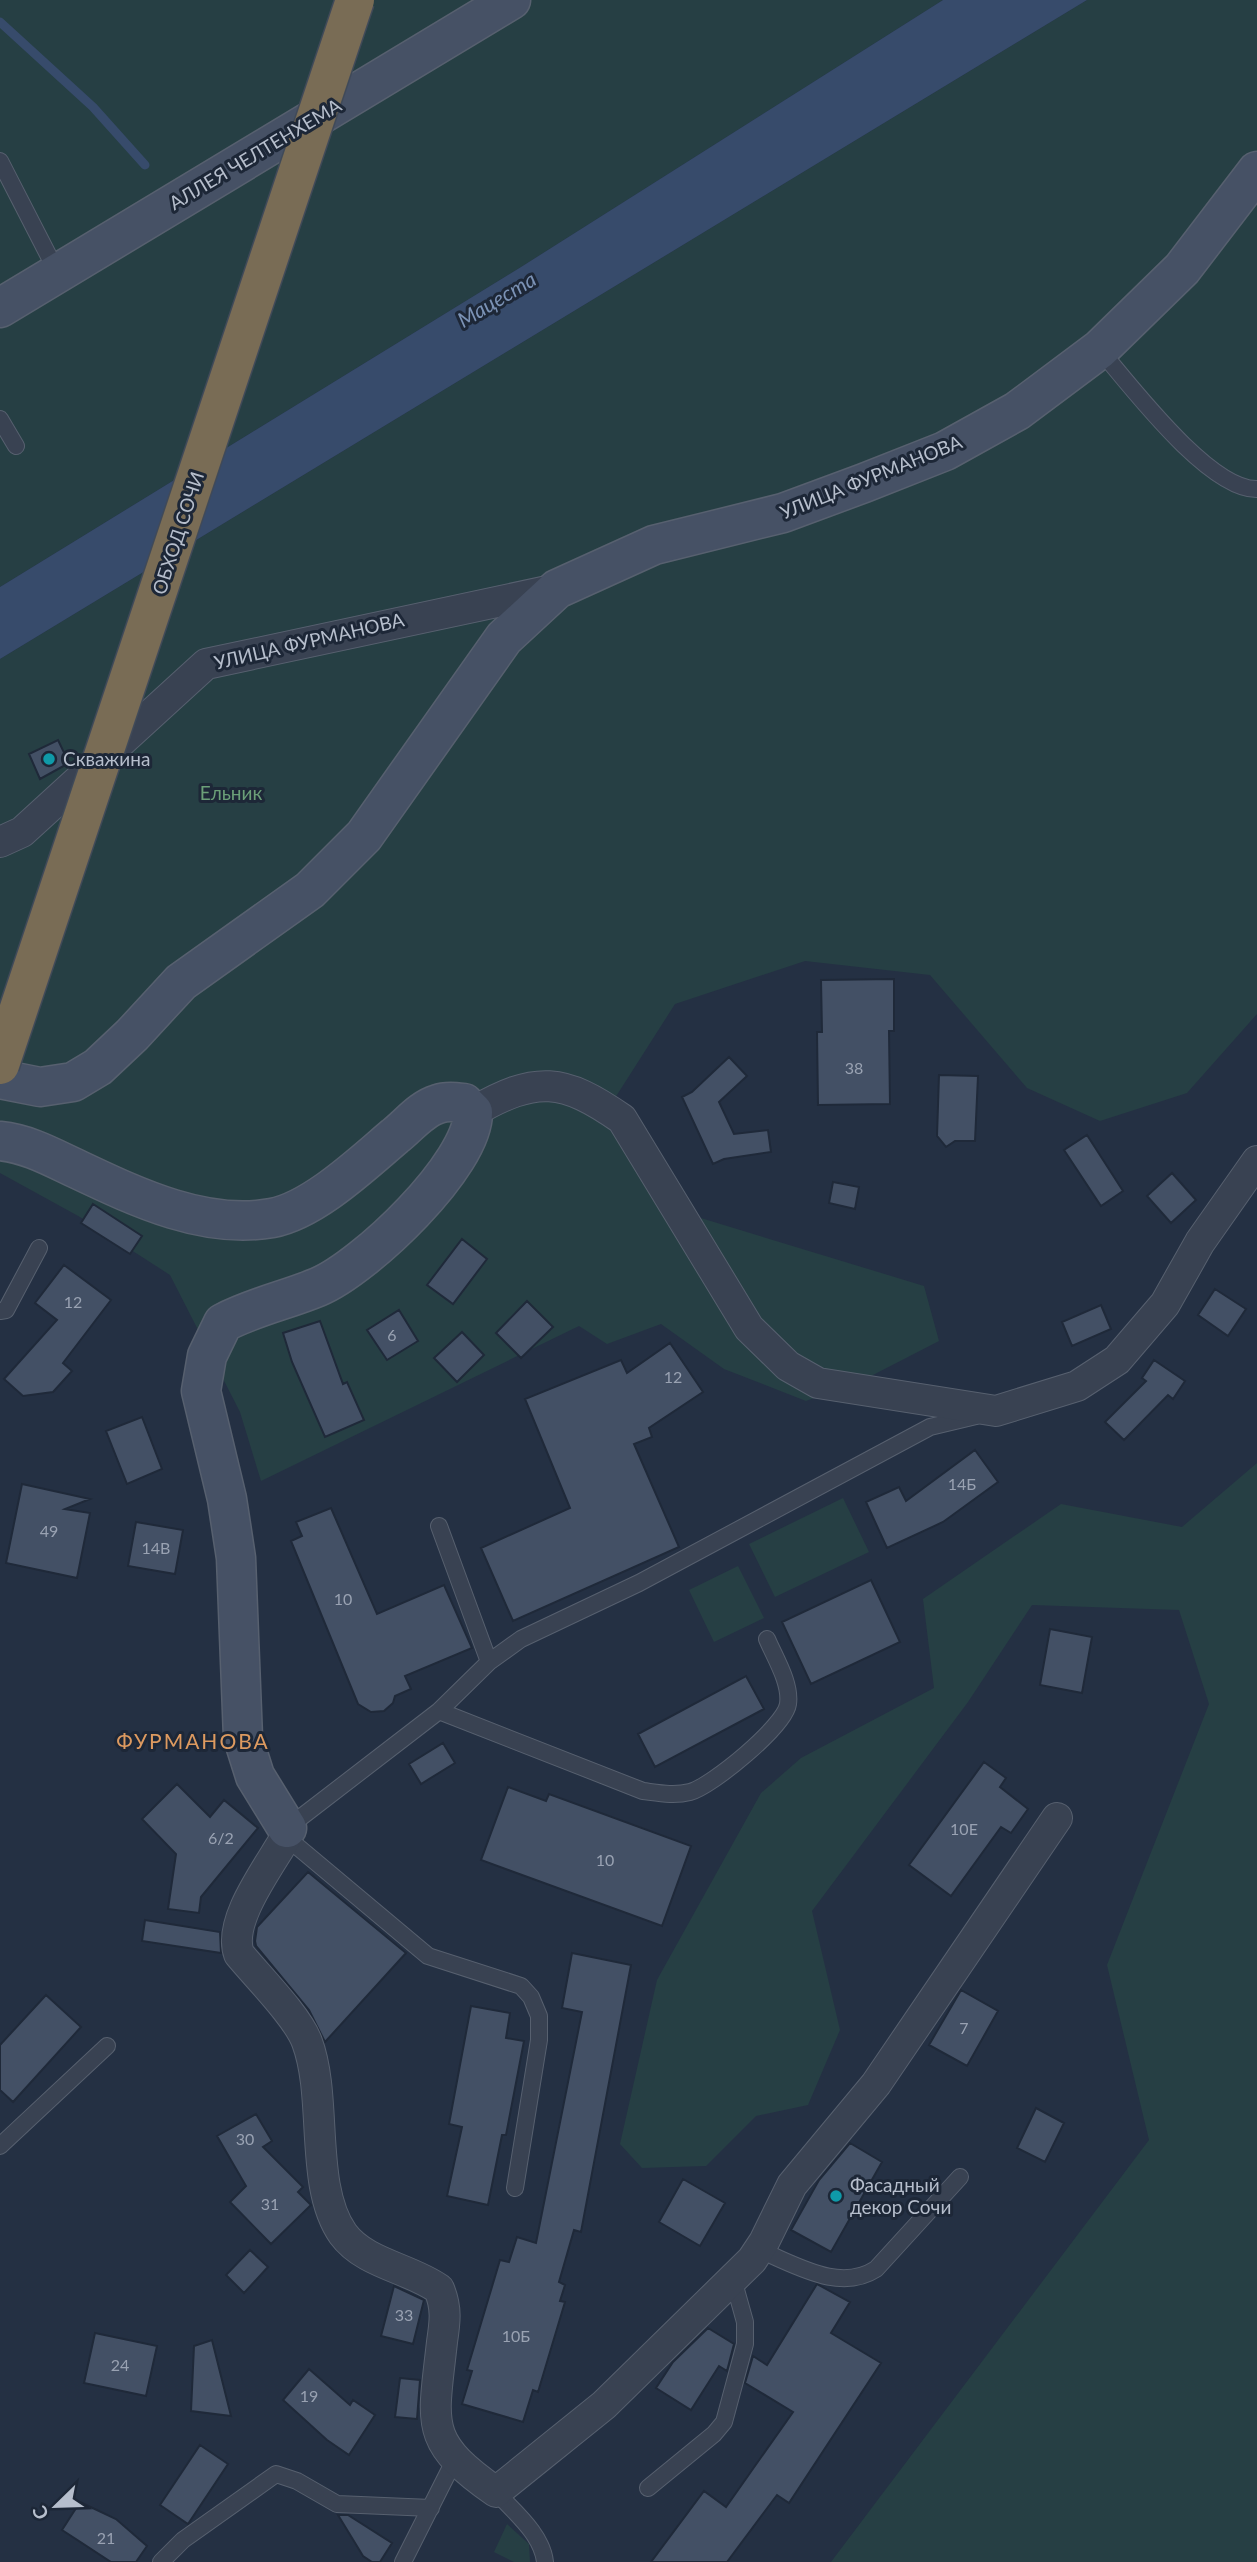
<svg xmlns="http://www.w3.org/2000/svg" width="1257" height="2562" viewBox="0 0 1257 2562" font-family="Lato,sans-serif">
	<rect width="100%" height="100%" fill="#243043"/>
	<!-- green -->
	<path fill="#263f44" d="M 0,0 L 943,0 L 521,267 L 0,587 Z
		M 1087,0 L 1257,0 L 1257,1014 L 1187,1093 L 1100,1121 L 1027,1088 L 930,975 L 805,961 L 675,1004 L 608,1109 L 668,1208 L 924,1286 L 939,1341 L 871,1376 L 806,1401 L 724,1369 L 661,1324 L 607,1344 L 579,1326 L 261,1481 L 240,1412 L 170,1275 L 80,1217 L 0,1173 L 0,659 Z
		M 1257,1463 L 1257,2562 L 831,2562 L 1149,2140 L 1107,1965 L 1209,1704 L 1179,1610 L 1032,1605 L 968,1702 L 812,1911 L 840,2030 L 808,2105 L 756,2116 L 706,2166 L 642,2168 L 620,2144 L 657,1980 L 761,1793 L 801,1758 L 934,1688 L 923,1599 L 1061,1504 L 1182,1527 Z
		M 843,1498 L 869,1552 L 775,1597 L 749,1544 Z
		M 738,1566 L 764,1618 L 714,1642 L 689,1590 Z
		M 507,2524 L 529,2544 L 530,2562 L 514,2562 L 494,2552 Z"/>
	<!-- water -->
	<path fill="#374b6b" d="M 943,0 L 1087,0 L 0,659 L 0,587 L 521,267 Z"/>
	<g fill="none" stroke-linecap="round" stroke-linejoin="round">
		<!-- stream -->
		<path stroke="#374b6b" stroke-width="9" d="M 0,22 L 93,107 L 145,165"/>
	</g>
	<!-- building -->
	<path fill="#435065" stroke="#1f2939" stroke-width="2" d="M 58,740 L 69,763 L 40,779 L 29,754 Z
		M 894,979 L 894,1031 L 889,1031 L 890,1104 L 818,1105 L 817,1032 L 822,1032 L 821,980 Z
		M 729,1057 L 747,1076 L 719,1102 L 734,1134 L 768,1130 L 771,1152 L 724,1159 L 713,1164 L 682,1097 L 692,1092 Z
		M 939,1075 L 978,1076 L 975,1141 L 955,1141 L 946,1147 L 937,1136 Z
		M 1087,1135 L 1123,1191 L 1101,1206 L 1064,1150 Z
		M 1172,1173 L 1196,1200 L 1171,1223 L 1147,1196 Z
		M 833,1182 L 859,1187 L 855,1209 L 829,1203 Z
		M 93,1204 L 142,1236 L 130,1254 L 81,1223 Z
		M 462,1239 L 487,1259 L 453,1304 L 427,1285 Z
		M 64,1265 L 111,1300 L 63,1363 L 72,1371 L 53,1392 L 23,1396 L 4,1379 L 57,1320 L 35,1303 Z
		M 1215,1289 L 1246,1309 L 1228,1336 L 1198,1315 Z
		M 527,1301 L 553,1327 L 521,1358 L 496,1333 Z
		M 1101,1305 L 1111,1329 L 1072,1346 L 1062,1322 Z
		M 399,1310 L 418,1341 L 387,1360 L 367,1330 Z
		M 320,1321 L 343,1384 L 347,1382 L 364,1420 L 325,1437 L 292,1362 L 283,1333 Z
		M 462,1332 L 484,1355 L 457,1382 L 434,1358 Z
		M 670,1343 L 703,1392 L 649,1428 L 652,1437 L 634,1444 L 679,1547 L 513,1621 L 481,1548 L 570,1508 L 525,1399 L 621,1360 L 627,1373 Z
		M 1154,1360 L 1185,1381 L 1173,1399 L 1168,1395 L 1124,1440 L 1105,1422 L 1146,1381 L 1142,1378 Z
		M 142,1417 L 162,1469 L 127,1484 L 106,1431 Z
		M 975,1450 L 998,1482 L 943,1522 L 887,1548 L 866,1502 L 899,1487 L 906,1501 Z
		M 22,1484 L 90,1499 L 65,1509 L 90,1513 L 77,1578 L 6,1563 Z
		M 331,1508 L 377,1614 L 444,1585 L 472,1648 L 405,1676 L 411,1689 L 395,1696 L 393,1703 L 384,1711 L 371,1712 L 358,1704 L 291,1541 L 302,1536 L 296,1522 Z
		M 136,1522 L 183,1530 L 175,1574 L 128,1566 Z
		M 871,1580 L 900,1642 L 811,1684 L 782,1622 Z
		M 1050,1629 L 1092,1637 L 1082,1693 L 1040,1685 Z
		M 746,1676 L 764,1709 L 655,1767 L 638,1734 Z
		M 443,1743 L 455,1763 L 421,1784 L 409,1764 Z
		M 984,1762 L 1006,1778 L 1000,1787 L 1028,1809 L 1011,1833 L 1001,1827 L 951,1896 L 909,1865 Z
		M 177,1784 L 210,1817 L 224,1800 L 258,1828 L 201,1897 L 199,1913 L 168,1909 L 176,1854 L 142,1819 Z
		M 508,1787 L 546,1801 L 549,1794 L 691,1846 L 662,1926 L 481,1860 Z
		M 308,1872 L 406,1953 L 325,2042 L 309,2010 L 256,1946 L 255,1941 L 257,1927 Z
		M 145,1920 L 220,1932 L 221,1953 L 142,1941 Z
		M 572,1953 L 631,1965 L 581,2232 L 574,2230 L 559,2282 L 565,2285 L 560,2301 L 565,2302 L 538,2392 L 533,2390 L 523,2422 L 462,2404 L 472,2371 L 467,2370 L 500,2260 L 509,2262 L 517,2237 L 536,2243 L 582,2012 L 562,2008 Z
		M 961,1990 L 998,2011 L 967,2066 L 929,2045 Z
		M 46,1995 L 81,2027 L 13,2102 L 0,2090 L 0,2045 Z
		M 471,2006 L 510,2013 L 506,2038 L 524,2041 L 506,2135 L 502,2135 L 488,2205 L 447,2196 L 462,2127 L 449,2124 Z
		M 1036,2108 L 1064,2123 L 1045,2162 L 1017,2148 Z
		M 256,2114 L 272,2141 L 263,2147 L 303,2187 L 298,2192 L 311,2205 L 271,2244 L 230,2202 L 246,2186 L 217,2136 Z
		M 850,2143 L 882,2162 L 831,2252 L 791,2230 L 819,2180 Z
		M 683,2179 L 725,2203 L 700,2246 L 659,2222 Z
		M 250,2250 L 268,2267 L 244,2293 L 226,2275 Z
		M 817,2284 L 850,2302 L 831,2333 L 881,2363 L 789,2503 L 777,2495 L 727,2562 L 651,2562 L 704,2491 L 726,2507 L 793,2412 L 745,2383 L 753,2356 L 767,2365 Z
		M 394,2286 L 424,2300 L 413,2344 L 381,2336 Z
		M 708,2328 L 734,2344 L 727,2371 L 719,2366 L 691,2410 L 656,2388 L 673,2362 Z
		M 95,2333 L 157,2346 L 146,2396 L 84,2383 Z
		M 212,2340 L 231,2416 L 191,2411 L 194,2346 Z
		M 309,2369 L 350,2405 L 353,2400 L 375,2415 L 349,2455 L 327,2440 L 283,2400 Z
		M 400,2378 L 420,2380 L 417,2419 L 395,2417 Z
		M 200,2445 L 228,2464 L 188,2524 L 160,2505 Z
		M 80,2502 L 116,2519 L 147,2546 L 136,2562 L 111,2562 L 62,2530 Z
		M 338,2515 L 348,2515 L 392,2543 L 380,2562 L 372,2562 L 363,2556 Z"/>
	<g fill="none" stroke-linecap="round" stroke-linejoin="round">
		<!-- lane casing -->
		<g stroke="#57606f" stroke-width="18">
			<path id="lane" d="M 0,161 L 58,274
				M 1100,350 C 1130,385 1209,490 1257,489
				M 0,419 L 16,446
				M 0,1311 L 6,1310 L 39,1248
				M 439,1526 L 489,1662
				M 439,1711 L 643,1791 C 659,1793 674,1796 690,1792 C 712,1786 785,1726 788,1704 C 791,1683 775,1658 767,1639
				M 287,1828 L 439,1711 L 489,1662 L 521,1639 L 639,1583 L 930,1427 L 976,1416
				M 286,1837 L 428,1956 L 521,1986 L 531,1997 L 539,2016 L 539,2040 L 515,2188
				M 0,2146 L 107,2046
				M 759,2250 C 795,2264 839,2293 876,2269 L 960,2177
				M 648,2488 L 714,2434 L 724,2422 L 745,2344 L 745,2322 L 733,2279
				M 496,2492 C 514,2512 542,2534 545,2562
				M 161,2562 L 183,2540 L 276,2474 L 297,2481 L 337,2504 L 431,2508
				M 403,2562 L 454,2461"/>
		</g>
		<!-- street casing -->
		<g stroke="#57606f" stroke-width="32">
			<path id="street" d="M 0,842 L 22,832 L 206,664 L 557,589
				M 473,1112 C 537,1075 563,1078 622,1119 L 749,1328 L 788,1366 L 818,1383 L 996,1411 L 1077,1386 L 1117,1360 L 1165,1304 L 1200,1242 L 1257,1161
				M 287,1828 L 286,1837 C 269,1867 227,1921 239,1954 C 257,1976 298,2017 307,2042 C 328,2098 309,2186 343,2234 C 365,2264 410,2268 439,2289 C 447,2308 445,2322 442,2342 C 433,2425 423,2441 496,2492 L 604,2405 L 752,2260 L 764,2242 L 792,2185 L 876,2084 L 1057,1818"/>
		</g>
		<!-- secondary casing -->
		<g stroke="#57606f" stroke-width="41">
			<path id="secondary" d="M 0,308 L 511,0
				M 0,1079 L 40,1087 L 73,1082 L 98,1067 L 132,1035 L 181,982 L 310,890 L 364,836 L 504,638 L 557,589 L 654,545 L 783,513 L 864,483 L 945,451 L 1017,411 L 1100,349 L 1182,269 L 1257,171
				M 0,1141 C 29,1144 53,1158 79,1170 C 138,1198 206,1230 272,1218 C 314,1210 363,1163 395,1136 C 409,1125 421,1109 438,1104 C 446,1101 455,1102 464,1103 L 473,1112 C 474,1164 364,1268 318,1287 C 287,1300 253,1307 223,1323 L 207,1356 L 201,1391 L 227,1499 L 236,1558 L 243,1738 L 255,1776 L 287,1828"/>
		</g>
		<!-- lane -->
		<use href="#lane" stroke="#394252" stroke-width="16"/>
		<!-- street -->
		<use href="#street" stroke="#394252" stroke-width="30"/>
		<!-- secondary -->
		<use href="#secondary" stroke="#465165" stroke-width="38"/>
		<!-- highway-bridge casing -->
		<g stroke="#404a59" stroke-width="41" stroke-linecap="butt">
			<path id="highway-bridge" d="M 0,1065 L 355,0"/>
		</g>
		<!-- highway-bridge -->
		<use href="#highway-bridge" stroke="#796c55" stroke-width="38"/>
	</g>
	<!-- markers -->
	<g fill="#0f9aa8" stroke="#1d2737" stroke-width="2.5">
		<circle cx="49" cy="759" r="7"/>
		<circle cx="836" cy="2196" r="7"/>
	</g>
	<g text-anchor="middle" stroke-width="6" stroke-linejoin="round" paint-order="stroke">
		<!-- number labels -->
		<g font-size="16" fill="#99a2b2">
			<text x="854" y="1074">38</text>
			<text x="73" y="1308">12</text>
			<text x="392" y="1341">6</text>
			<text x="673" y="1383">12</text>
			<text x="962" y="1490">14Б</text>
			<text x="49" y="1537">49</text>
			<text x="156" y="1554">14В</text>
			<text x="343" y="1605">10</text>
			<text x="964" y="1835">10Е</text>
			<text x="221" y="1844">6/2</text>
			<text x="605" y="1866">10</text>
			<text x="964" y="2034">7</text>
			<text x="245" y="2145">30</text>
			<text x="270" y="2210">31</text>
			<text x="404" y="2321">33</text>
			<text x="516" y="2342">10Б</text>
			<text x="120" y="2371">24</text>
			<text x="309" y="2402">19</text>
			<text x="106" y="2544">21</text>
		</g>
		<!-- street labels -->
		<g font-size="19" fill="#b6becc" stroke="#1d2737">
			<text transform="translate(255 154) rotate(-31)" y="7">АЛЛЕЯ ЧЕЛТЕНХЕМА</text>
			<text transform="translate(871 477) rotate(-22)" y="7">УЛИЦА ФУРМАНОВА</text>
			<text transform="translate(178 533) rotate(-72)" y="7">ОБХОД СОЧИ</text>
			<text transform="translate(309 641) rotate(-13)" y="7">УЛИЦА ФУРМАНОВА</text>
		</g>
		<!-- poi labels -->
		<g font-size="19" fill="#b6becc" stroke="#1d2737" text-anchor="start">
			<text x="63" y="766">Скважина</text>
			<text x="850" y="2192">Фасадный<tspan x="850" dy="22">декор Сочи</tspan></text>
		</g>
		<!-- park labels -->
		<g font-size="19" fill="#6b9f78" stroke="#1d2737">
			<text x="231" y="800">Ельник</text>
		</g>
		<!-- water labels -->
		<g font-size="21" font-style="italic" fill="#7b92b5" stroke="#1d2737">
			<text transform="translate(497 300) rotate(-31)" y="7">Мацеста</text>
		</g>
		<!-- neighbourhood labels -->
		<g font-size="21" letter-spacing="2" fill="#dd9a60" stroke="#1d2737">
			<text x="193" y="1749">ФУРМАНОВА</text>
		</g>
	</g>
	<!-- north arrow -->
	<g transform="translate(56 2506) rotate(247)" stroke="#1d2737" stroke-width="5" paint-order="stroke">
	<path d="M0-5L12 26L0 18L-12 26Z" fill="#b6becc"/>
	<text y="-10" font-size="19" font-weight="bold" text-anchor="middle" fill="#b6becc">С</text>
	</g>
</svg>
